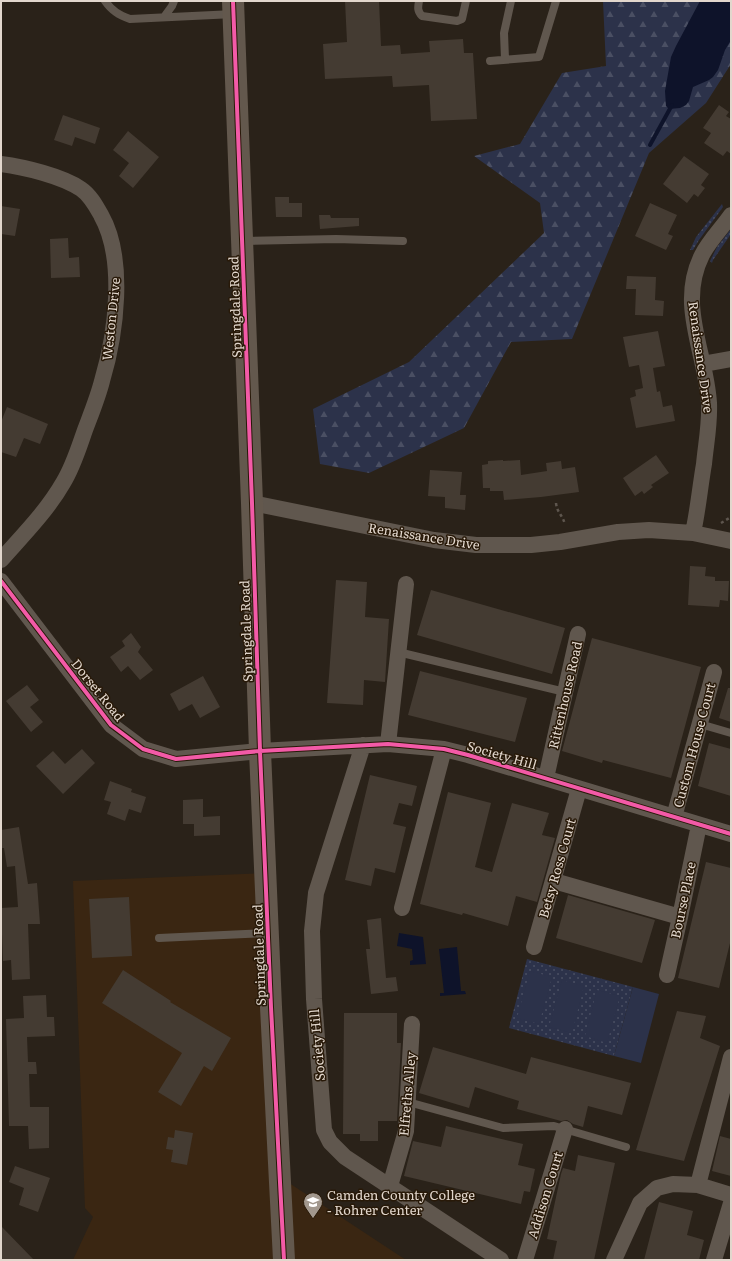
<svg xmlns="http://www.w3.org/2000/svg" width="732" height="1261" viewBox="0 0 732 1261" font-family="Literata,serif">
	<defs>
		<pattern id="green-dots" width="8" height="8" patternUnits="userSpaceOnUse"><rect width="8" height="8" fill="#2c324a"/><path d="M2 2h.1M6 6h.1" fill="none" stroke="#4a4f63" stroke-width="1.8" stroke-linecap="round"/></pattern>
		<pattern id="forest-firs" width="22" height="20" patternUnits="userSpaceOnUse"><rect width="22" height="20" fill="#2c324a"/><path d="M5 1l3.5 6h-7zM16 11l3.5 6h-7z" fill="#4a4f63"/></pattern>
	</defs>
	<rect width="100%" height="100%" fill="#2a2219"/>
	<!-- built -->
	<path fill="#3a2612" d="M 265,873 L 280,1177 L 406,1260 L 73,1260 L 93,1217 L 85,1208 L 73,881 Z"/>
	<!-- green -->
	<path fill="url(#green-dots)" d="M 722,204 L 723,207 L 699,240 L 693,250 L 690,250 L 696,237 Z
		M 731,229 L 731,234 L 713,260 L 712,263 L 710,261 L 717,247 Z
		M 527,959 L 633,987 L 614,1056 L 509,1028 Z"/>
	<!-- forest -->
	<path fill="url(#forest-firs)" d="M 603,1 L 731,1 L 731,64 L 706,103 L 649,153 L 572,339 L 511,342 L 464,428 L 369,473 L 320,464 L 313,409 L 409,362 L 544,233 L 540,203 L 474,156 L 520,144 L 562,73 L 606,66 Z"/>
	<!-- pitch -->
	<path fill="#2c324a" d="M 530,971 L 552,977 L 539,1024 L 517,1018 Z
		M 562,980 L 584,986 L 572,1033 L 549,1027 Z
		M 633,987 L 659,994 L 641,1063 L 614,1056 Z
		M 597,990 L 620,996 L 607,1043 L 585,1036 Z"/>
	<!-- water -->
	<path fill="#0e132a" d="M 700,1 L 731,1 L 731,40 L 725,50 L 718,70 L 713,77 L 709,80 L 693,87 L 689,101 L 686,105 L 680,108 L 669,109 L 666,106 L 665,91 L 671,57 L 676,46 Z
		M 399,933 L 423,937 L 426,964 L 410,965 L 410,961 L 413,960 L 412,949 L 397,946 Z
		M 457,947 L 461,991 L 465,991 L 466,994 L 440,996 L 440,993 L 444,993 L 439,949 Z"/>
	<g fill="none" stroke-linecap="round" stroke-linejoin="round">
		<!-- stream -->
		<path stroke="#0e132a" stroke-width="4" d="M 650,145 L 672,105"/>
	</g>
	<!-- building -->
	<path fill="#443b32" d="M 345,1 L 379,1 L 381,46 L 400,45 L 401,54 L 430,52 L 429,41 L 463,39 L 464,53 L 473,53 L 477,119 L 431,121 L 429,85 L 393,87 L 392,76 L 325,79 L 323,44 L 347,42 Z
		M 719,105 L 729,112 L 726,116 L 731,119 L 731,154 L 727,151 L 723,156 L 704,143 L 711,133 L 703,128 Z
		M 63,115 L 100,128 L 95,144 L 75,137 L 72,146 L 54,140 Z
		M 128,131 L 159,157 L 133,188 L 119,176 L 129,163 L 113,150 Z
		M 684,156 L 709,174 L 701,185 L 705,188 L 698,197 L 694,194 L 687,203 L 663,184 Z
		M 275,197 L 289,197 L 289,203 L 302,203 L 302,217 L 276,217 Z
		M 650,203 L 677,215 L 668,234 L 673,236 L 666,250 L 635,236 Z
		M 1,206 L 20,209 L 15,236 L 1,234 Z
		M 319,215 L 330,215 L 331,218 L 359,218 L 359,226 L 320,229 Z
		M 68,238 L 69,258 L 79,257 L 80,277 L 51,278 L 50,239 Z
		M 627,276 L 656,277 L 655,300 L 664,301 L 663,316 L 635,315 L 636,289 L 626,289 Z
		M 658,331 L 665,366 L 653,368 L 657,392 L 660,391 L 663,407 L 672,405 L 675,421 L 636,428 L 630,398 L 636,396 L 635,390 L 643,388 L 639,365 L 629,367 L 623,337 Z
		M 7,407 L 48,424 L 40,444 L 24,438 L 16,457 L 1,452 L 1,422 Z
		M 656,455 L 669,473 L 651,485 L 653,487 L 644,494 L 642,491 L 635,496 L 623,478 Z
		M 503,460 L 503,461 L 520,460 L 521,475 L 547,471 L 546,463 L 561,461 L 562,469 L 575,467 L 579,492 L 541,497 L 504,500 L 503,491 L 490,491 L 490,488 L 483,488 L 482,465 L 488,464 L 488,461 Z
		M 430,470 L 462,472 L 460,495 L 466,495 L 465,510 L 445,508 L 445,497 L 428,496 Z
		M 690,566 L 706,567 L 705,576 L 715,577 L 715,581 L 729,581 L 728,601 L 720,600 L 719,607 L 688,605 Z
		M 336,580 L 367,582 L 365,617 L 389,619 L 385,682 L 364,680 L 363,705 L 327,703 Z
		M 431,590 L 565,628 L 552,674 L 417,635 Z
		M 131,633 L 141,647 L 138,652 L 153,670 L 140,680 L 128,666 L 121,672 L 110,657 L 125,646 L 122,641 Z
		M 592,638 L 701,667 L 671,778 L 603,760 L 602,763 L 562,751 Z
		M 420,671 L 527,698 L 515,742 L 408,715 Z
		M 203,676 L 220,707 L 200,718 L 192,704 L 179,711 L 170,694 Z
		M 27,685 L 39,700 L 30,707 L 43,722 L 31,732 L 6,701 Z
		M 728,688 L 731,688 L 731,722 L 719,718 Z
		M 709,743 L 731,749 L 731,796 L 698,786 Z
		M 82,749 L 95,763 L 63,794 L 36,766 L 53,751 L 65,764 Z
		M 370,775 L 417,786 L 412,806 L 399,803 L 393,824 L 406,827 L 395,873 L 375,868 L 371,886 L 345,880 Z
		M 110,781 L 132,789 L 131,792 L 146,797 L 141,813 L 129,809 L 125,821 L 107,814 L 111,802 L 104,800 Z
		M 448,792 L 491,803 L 475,867 L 492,872 L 512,803 L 549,813 L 542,835 L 555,838 L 537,902 L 516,896 L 508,926 L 463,913 L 462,915 L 420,904 Z
		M 203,799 L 203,817 L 220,816 L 220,835 L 194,836 L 194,824 L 183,824 L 183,800 Z
		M 19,827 L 28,884 L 37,883 L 40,924 L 28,924 L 30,979 L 12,980 L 11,960 L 3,961 L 1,908 L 18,907 L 15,866 L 7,867 L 4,848 L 1,848 L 1,830 Z
		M 706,862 L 731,868 L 731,939 L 719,988 L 678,978 Z
		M 568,895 L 655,920 L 642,963 L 556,938 Z
		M 129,897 L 132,956 L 92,958 L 89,899 Z
		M 381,918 L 386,978 L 396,977 L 398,991 L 371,994 L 366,949 L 370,949 L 367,920 Z
		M 123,970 L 171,1001 L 170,1002 L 231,1038 L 212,1071 L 204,1066 L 181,1106 L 158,1092 L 182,1053 L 102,1003 Z
		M 46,995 L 47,1017 L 54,1017 L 55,1036 L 27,1037 L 28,1062 L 36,1062 L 37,1074 L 29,1074 L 30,1107 L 49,1107 L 49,1148 L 29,1149 L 28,1126 L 9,1126 L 6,1019 L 24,1018 L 23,996 Z
		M 677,1011 L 706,1016 L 700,1038 L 720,1046 L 684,1161 L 636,1150 Z
		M 344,1013 L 397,1013 L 397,1043 L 401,1043 L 397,1121 L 378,1121 L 378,1141 L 360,1141 L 360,1134 L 343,1134 Z
		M 433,1047 L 526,1074 L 531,1057 L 631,1083 L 622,1115 L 588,1106 L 583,1127 L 573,1124 L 567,1120 L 561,1121 L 517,1109 L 519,1101 L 475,1087 L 469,1108 L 419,1093 Z
		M 446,1126 L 523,1144 L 518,1165 L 535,1169 L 530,1192 L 524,1191 L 521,1204 L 404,1176 L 413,1141 L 441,1147 Z
		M 175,1130 L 193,1133 L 187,1165 L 171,1162 L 173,1150 L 166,1149 L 168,1137 L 174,1138 Z
		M 720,1136 L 731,1139 L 731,1176 L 712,1171 Z
		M 578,1155 L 615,1163 L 594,1260 L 553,1260 L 557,1241 L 547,1239 L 561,1174 L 563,1168 L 575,1171 Z
		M 15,1166 L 50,1178 L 38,1212 L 19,1205 L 24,1188 L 9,1182 Z
		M 659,1202 L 693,1211 L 687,1235 L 704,1240 L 699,1260 L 644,1260 Z
		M 1,1226 L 34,1260 L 1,1260 Z"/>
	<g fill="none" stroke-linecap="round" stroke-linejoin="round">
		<!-- path -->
		<path stroke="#5e564e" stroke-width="2.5" stroke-dasharray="3 3" stroke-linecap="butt" d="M 556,503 C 557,513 563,515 565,525
			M 721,523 L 731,517"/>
		<!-- lane -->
		<path stroke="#60574e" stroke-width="8" d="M 105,1 C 112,11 119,15 130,19 L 234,14
			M 419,1 C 418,7 417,11 422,16 L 457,21 L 462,19 L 466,1
			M 164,17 L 172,6 L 174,1
			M 505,59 L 504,33 L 511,1
			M 490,61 L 539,57 L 556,1
			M 243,241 L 336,239 L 403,241
			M 398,652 L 565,692
			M 700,724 L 731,733
			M 159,938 L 267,933
			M 408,1102 L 503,1128 L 554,1126 L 626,1147"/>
		<!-- street -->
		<path stroke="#60574e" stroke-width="16" d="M 1,164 C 24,167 62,176 81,189 C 90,195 96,206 101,215 C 126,259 116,334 102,381 C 98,397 91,414 85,430 C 79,447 73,467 63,483 C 47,511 23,535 1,560
			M 703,364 L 731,359
			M 252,503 L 434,540 L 476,545 L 531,545 L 560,542 L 618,532 L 649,530 L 693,533 L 731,541
			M 693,533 C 698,510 700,487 704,464 C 706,443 710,424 709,403 C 706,352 677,305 702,255 C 709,241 722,228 731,215
			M 1,581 L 111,725 L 143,749 L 176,759 L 260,751 L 388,744 L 444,749 L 468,755 L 731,834
			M 388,744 L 406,584
			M 363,745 L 316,893 L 312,931 L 314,999 L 324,1130 L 330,1142 L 345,1157 L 501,1260
			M 546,778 L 578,634
			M 674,817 L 714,672
			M 554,881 L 680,917
			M 402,908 L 444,749
			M 534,947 L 579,789
			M 667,975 L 680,917 L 699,825
			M 698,1185 L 731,1057
			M 390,1186 L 406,1131 L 412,1024
			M 525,1260 L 565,1129
			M 614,1260 L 640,1203 L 657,1188 L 673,1184 L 698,1185 L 731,1195
			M 714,1260 L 731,1203"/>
		<!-- secondary -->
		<path stroke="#63584d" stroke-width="22" d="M 233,1 L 252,503 L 260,751 L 271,1007 L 284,1260"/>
		<!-- cycleway casing -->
		<g stroke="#281908" stroke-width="6">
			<path id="cycleway" d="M 233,1 L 252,503 L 260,751 L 271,1007 L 284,1260
				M 1,581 L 111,725 L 143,749 L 176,759 L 260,751 L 388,744 L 444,749 L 468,755 L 731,834"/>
		</g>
		<!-- cycleway -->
		<use href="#cycleway" stroke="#f35aa7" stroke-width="4"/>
	</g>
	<!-- icons -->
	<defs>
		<g id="university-pin" transform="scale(1)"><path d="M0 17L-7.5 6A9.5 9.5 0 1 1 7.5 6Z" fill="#a2988e" stroke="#281908"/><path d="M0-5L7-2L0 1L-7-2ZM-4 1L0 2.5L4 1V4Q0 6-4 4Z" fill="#fff"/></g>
	</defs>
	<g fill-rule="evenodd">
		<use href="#university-pin" x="313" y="1202"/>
	</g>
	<g text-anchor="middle" stroke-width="3" stroke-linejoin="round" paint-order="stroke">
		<!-- street labels -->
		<g font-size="13" fill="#e2d7cd" stroke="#281908">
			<text transform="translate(235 307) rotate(-92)" y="5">Springdale Road</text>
			<text transform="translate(111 319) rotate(-84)" y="5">Weston Drive</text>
			<text transform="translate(701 357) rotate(82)" y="5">Renaissance Drive</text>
			<text transform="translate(424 536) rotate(9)" y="5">Renaissance Drive</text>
			<text transform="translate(246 631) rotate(-92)" y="5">Springdale Road</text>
			<text transform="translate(98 690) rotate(51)" y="5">Dorset Road</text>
			<text transform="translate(565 695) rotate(-77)" y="5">Rittenhouse Road</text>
			<text transform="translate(694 745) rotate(-75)" y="5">Custom House Court</text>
			<text transform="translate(502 755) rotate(16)" y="5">Society Hill</text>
			<text transform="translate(557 868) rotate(-74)" y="5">Betsy Ross Court</text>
			<text transform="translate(683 900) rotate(-78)" y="5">Bourse Place</text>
			<text transform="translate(259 955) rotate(-92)" y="5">Springdale Road</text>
			<text transform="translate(317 1045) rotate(-95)" y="5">Society Hill</text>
			<text transform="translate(407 1094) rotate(-85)" y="5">Elfreths Alley</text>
			<text transform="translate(545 1195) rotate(-73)" y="5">Addison Court</text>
		</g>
		<!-- poi labels -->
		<g font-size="13" fill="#e2d7cd" stroke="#281908" text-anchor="start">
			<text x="327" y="1200">Camden County College<tspan x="327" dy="15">- Rohrer Center</tspan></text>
		</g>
	</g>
	<!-- border -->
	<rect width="732" height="1261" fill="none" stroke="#e2d7cd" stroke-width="4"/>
</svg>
